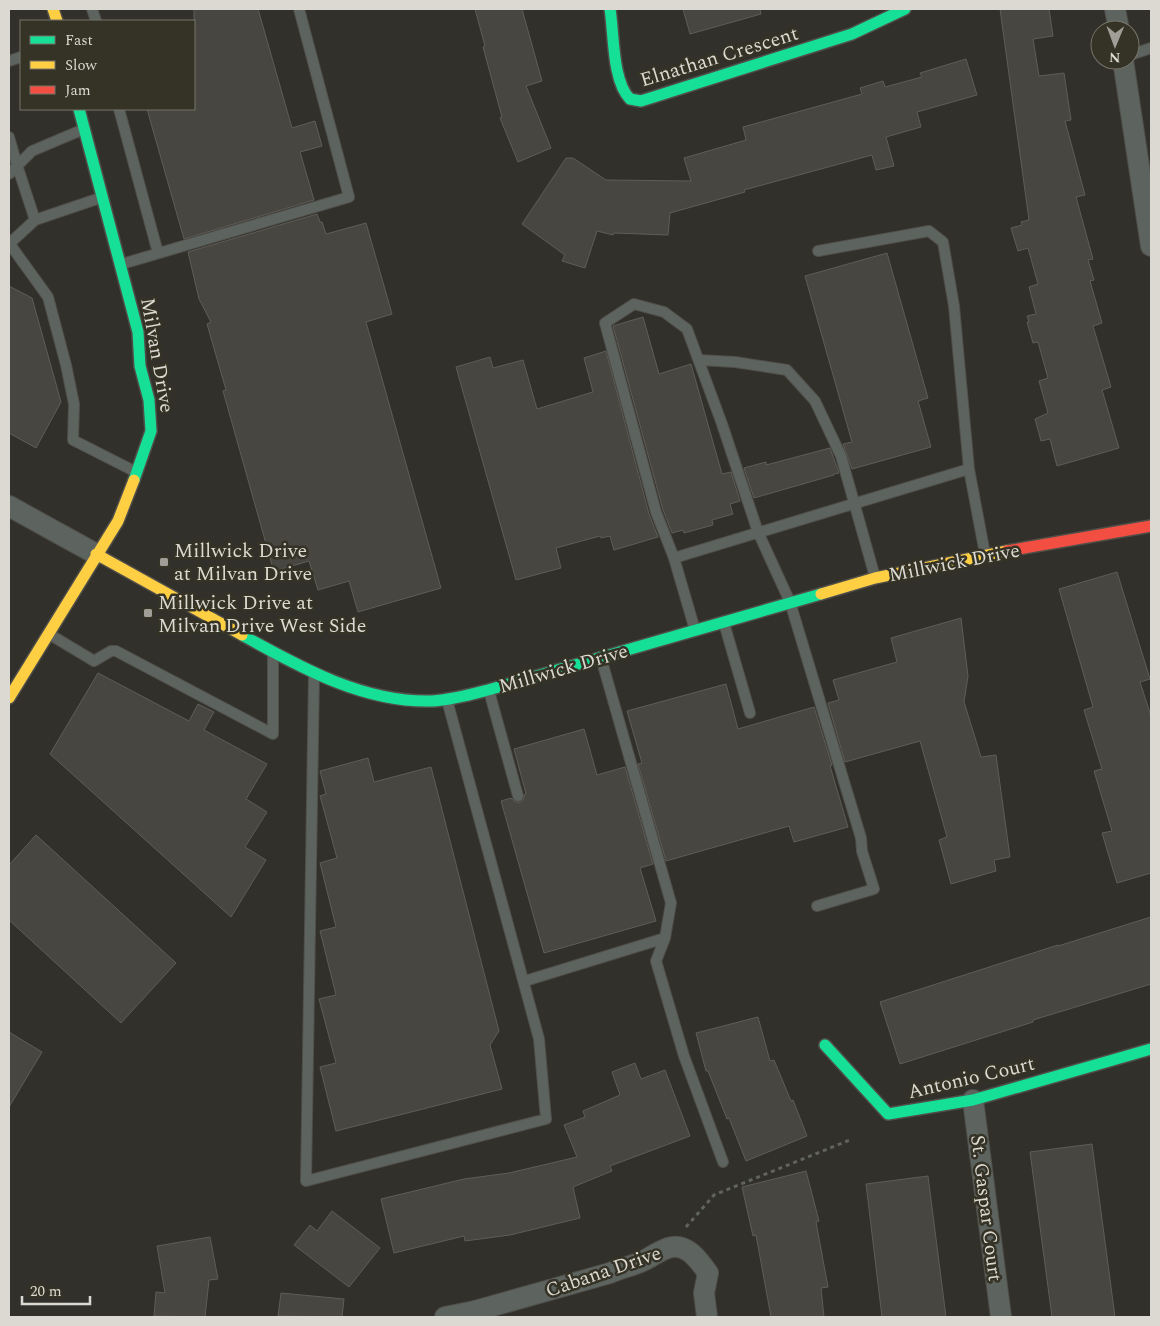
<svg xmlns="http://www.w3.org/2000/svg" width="1160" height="1326" viewBox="0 0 1160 1326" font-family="Spectral,serif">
	<rect width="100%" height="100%" fill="#32302a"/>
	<!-- building -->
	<path fill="#474640" stroke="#5f5d58" d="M 194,9 L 258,9 L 292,128 L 315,121 L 322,146 L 300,152 L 314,200 L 184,239 L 147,109 L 194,109 Z
		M 475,9 L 522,9 L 542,81 L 526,86 L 551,148 L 518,162 L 500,118 L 502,117 L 483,47 L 485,46 Z
		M 683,9 L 760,9 L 761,14 L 690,34 Z
		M 1000,9 L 1049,9 L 1053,36 L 1033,39 L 1039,76 L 1064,73 L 1071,120 L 1065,121 L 1085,195 L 1076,197 L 1093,259 L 1088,260 L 1094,280 L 1090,281 L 1102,323 L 1093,326 L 1111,387 L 1102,390 L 1119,448 L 1057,466 L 1050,439 L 1041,441 L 1035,419 L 1048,413 L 1039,381 L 1048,378 L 1038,342 L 1033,343 L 1027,322 L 1029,322 L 1027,316 L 1036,314 L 1029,287 L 1038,284 L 1028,248 L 1018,251 L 1011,228 L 1022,225 L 1021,222 L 1029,220 Z
		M 966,59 L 977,95 L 917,112 L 921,127 L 886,137 L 894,166 L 876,170 L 872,155 L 744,190 L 745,192 L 670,213 L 668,235 L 614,233 L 613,235 L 597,231 L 585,268 L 562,261 L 565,255 L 522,224 L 566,158 L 573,158 L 606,180 L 691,181 L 684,158 L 746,140 L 743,127 L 862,94 L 860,88 L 883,81 L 885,87 L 922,77 L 920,73 Z
		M 317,214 L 320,222 L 322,222 L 326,234 L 366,223 L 392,314 L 366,322 L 441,588 L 358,612 L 349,581 L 318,590 L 309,561 L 278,570 L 272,565 L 223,391 L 226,390 L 207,324 L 211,322 L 199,299 L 188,252 Z
		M 887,253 L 928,398 L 918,401 L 931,447 L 852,469 L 843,444 L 852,442 L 805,276 Z
		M 9,286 L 32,298 L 61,402 L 36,448 L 9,433 Z
		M 643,317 L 659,374 L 691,364 L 722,474 L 731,472 L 740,501 L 730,504 L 733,514 L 712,520 L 713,525 L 684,533 L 683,530 L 672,533 L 663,510 L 613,326 Z
		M 606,351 L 649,514 L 658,537 L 614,550 L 610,536 L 601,538 L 600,536 L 556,548 L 561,568 L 516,580 L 456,367 L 490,357 L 493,368 L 523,360 L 537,409 L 593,392 L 584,358 Z
		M 830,448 L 839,473 L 834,474 L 834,475 L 754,498 L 744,468 L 766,462 L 766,465 Z
		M 1117,572 L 1150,679 L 1140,682 L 1151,716 L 1151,873 L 1117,883 L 1102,833 L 1112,831 L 1094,771 L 1102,769 L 1084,710 L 1093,707 L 1059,589 Z
		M 961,618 L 968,676 L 964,702 L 981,757 L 996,755 L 1010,857 L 994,860 L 996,871 L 951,884 L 939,840 L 947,837 L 920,741 L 845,762 L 828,703 L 839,700 L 833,680 L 897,662 L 891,638 Z
		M 98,673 L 189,721 L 198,704 L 214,712 L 204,730 L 267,764 L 246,799 L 267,812 L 245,847 L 266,860 L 231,917 L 50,754 Z
		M 726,684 L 738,729 L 814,707 L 832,765 L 830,766 L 848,827 L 794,842 L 789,826 L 666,861 L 638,764 L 642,763 L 627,711 Z
		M 584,729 L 597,775 L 625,767 L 653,864 L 640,868 L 656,921 L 544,953 L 501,801 L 511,798 L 514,801 L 519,803 L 523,800 L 525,794 L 526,794 L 514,749 Z
		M 368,758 L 374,782 L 431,767 L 499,1031 L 490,1045 L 502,1089 L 336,1131 L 320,1067 L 336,1063 L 319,999 L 336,995 L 320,931 L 336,927 L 320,863 L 337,858 L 320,796 L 326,794 L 320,771 Z
		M 36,835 L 176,963 L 121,1023 L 9,920 L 9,865 Z
		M 1151,917 L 1151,984 L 1033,1020 L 1033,1022 L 900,1064 L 880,1002 L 1058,945 L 1058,946 Z
		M 758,1017 L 770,1061 L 774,1060 L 791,1101 L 793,1100 L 807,1136 L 746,1161 L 729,1118 L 727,1119 L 708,1071 L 706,1071 L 696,1033 Z
		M 9,1032 L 42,1052 L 9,1107 Z
		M 635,1063 L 641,1079 L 665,1070 L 690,1136 L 610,1166 L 612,1171 L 573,1187 L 580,1218 L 510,1235 L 465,1241 L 464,1236 L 394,1253 L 381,1199 L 464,1179 L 509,1173 L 577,1157 L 564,1125 L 585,1117 L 583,1111 L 620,1095 L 612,1072 Z
		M 1092,1144 L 1115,1317 L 1052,1317 L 1030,1152 Z
		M 806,1171 L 819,1221 L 816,1222 L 828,1287 L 821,1288 L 824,1317 L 771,1317 L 756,1235 L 753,1236 L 742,1187 Z
		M 928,1176 L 946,1317 L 882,1317 L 866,1184 Z
		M 332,1211 L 380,1248 L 349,1287 L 294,1245 L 310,1225 L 317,1231 Z
		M 210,1237 L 218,1279 L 209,1280 L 205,1317 L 154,1316 L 156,1292 L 165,1293 L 157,1246 Z
		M 281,1293 L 344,1299 L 342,1317 L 278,1316 Z"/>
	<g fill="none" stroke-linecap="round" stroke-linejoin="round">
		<!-- lane casing -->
		<g stroke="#504e49" stroke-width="12">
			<path id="lane" d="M 92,9 L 96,21
				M 1130,55 L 1151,48
				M 9,61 L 21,57
				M 119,109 L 158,253
				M 9,137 L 17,165 L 35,220
				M 9,174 L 32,151 L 84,129
				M 9,243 L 48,297 L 66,365 L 74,404 L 73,440 L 136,472
				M 9,244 L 35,220 L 100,198
				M 818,251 L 929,231 L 943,242 L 954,306 L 969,469
				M 122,264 L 349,197 L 299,9
				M 699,360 L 735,362 L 787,370 L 815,401 L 841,456 L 875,577
				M 674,558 L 656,512 L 605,323 L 634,304 L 664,312 L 687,329 L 722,424 L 758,532 L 790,602 L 861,838 L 862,851 L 874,889 L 817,906
				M 724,623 L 750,713
				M 695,630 L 674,558 L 969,469 L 985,554
				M 49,634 L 94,661 L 111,651 L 116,651 L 273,734 L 273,656
				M 601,658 L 671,903 L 665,938 L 656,961 L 684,1056 L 723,1162
				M 314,675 L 306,1181 L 546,1119 L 539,1039 L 447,700
				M 489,691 L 518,796
				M 525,981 L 665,938"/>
		</g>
		<!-- street casing -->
		<g stroke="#504e49" stroke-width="22">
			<path id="street" d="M 1115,9 L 1119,30
				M 1123,60 L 1151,246
				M 9,506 L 96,554
				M 973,1100 L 1001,1317
				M 445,1317 L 475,1311 L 610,1273 C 621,1268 632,1266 643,1261 C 651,1257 659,1251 668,1248 C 686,1242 698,1259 708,1273 L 704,1293 L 707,1317"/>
		</g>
		<!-- fast casing -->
		<g stroke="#504e49" stroke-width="14">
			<path id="fast" d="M 610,9 C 614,33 612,81 630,99 L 641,101 L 852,34 L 905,9
				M 79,109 L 138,332 L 140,366 L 149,400 L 151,431 L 134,480
				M 242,635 C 300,667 363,703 432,701 C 451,700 469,695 488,690 L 821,594
				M 825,1045 L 888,1114 L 973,1100 L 1151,1049"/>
		</g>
		<!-- slow casing -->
		<g stroke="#504e49" stroke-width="14">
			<path id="slow" d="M 53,9 L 57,21
				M 96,554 L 242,635
				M 821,594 L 875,578 L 1007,551
				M 9,698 L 118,521 L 134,480"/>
		</g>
		<!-- jam casing -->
		<g stroke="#504e49" stroke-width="14">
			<path id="jam" d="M 1007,551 L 1151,526"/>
		</g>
		<!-- path -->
		<path stroke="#606460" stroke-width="3" stroke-dasharray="4 4" stroke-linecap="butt" d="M 686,1227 L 714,1195 L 850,1140"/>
		<!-- lane -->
		<use href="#lane" stroke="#5d6460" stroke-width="10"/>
		<!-- street -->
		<use href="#street" stroke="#5d6460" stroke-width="20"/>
		<!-- fast -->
		<use href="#fast" stroke="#16e098" stroke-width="11"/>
		<!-- slow -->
		<use href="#slow" stroke="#ffcf43" stroke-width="11"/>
		<!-- jam -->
		<use href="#jam" stroke="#f24e42" stroke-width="11"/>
	</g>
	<!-- markers -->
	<g fill="#a09e97" stroke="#353226" stroke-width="2">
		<rect x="159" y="557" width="10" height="10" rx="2.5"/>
		<rect x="143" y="608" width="10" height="10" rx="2.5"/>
	</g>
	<g text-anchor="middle" stroke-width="5" stroke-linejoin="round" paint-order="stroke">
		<!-- street labels -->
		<g font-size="20" fill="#dbd9d1" stroke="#353226">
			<text transform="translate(719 56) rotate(-17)" y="7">Elnathan Crescent</text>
			<text transform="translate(158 355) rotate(80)" y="7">Milvan Drive</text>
			<text transform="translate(954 562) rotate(-11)" y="7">Millwick Drive</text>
			<text transform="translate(563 668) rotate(-16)" y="7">Millwick Drive</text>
			<text transform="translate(971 1077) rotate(-13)" y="7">Antonio Court</text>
			<text transform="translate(987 1208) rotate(83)" y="7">St. Gaspar Court</text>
			<text transform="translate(603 1271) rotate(-19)" y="7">Cabana Drive</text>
		</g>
		<!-- poi labels -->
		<g font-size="20" fill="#dbd9d1" stroke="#353226" text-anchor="start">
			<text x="174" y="557">Millwick Drive<tspan x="174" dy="23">at Milvan Drive</tspan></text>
			<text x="158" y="609">Millwick Drive at<tspan x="158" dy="23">Milvan Drive West Side</tspan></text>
		</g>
	</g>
	<!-- border -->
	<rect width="1160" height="1326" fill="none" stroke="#dbd9d1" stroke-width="20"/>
	<!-- legend -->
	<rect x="20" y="20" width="175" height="90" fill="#353226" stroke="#77756a"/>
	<rect x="30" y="36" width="25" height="8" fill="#16e098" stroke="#77756a"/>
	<text x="65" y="45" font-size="15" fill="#dbd9d1">Fast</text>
	<rect x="30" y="61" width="25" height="8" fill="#ffcf43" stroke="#77756a"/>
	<text x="65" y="70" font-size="15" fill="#dbd9d1">Slow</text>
	<rect x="30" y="86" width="25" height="8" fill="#f24e42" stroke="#77756a"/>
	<text x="65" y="95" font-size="15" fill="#dbd9d1">Jam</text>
	<!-- north arrow -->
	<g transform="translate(1115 45) rotate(181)"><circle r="24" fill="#353226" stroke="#77756a"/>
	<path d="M0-4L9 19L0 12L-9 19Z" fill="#a09e97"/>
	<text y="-8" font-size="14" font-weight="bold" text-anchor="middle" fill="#dbd9d1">N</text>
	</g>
	<!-- scale -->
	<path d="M22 1296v8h68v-8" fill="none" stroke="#dbd9d1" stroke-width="2.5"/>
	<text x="30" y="1296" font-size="15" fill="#dbd9d1" stroke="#353226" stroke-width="4" paint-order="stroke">20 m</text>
</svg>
